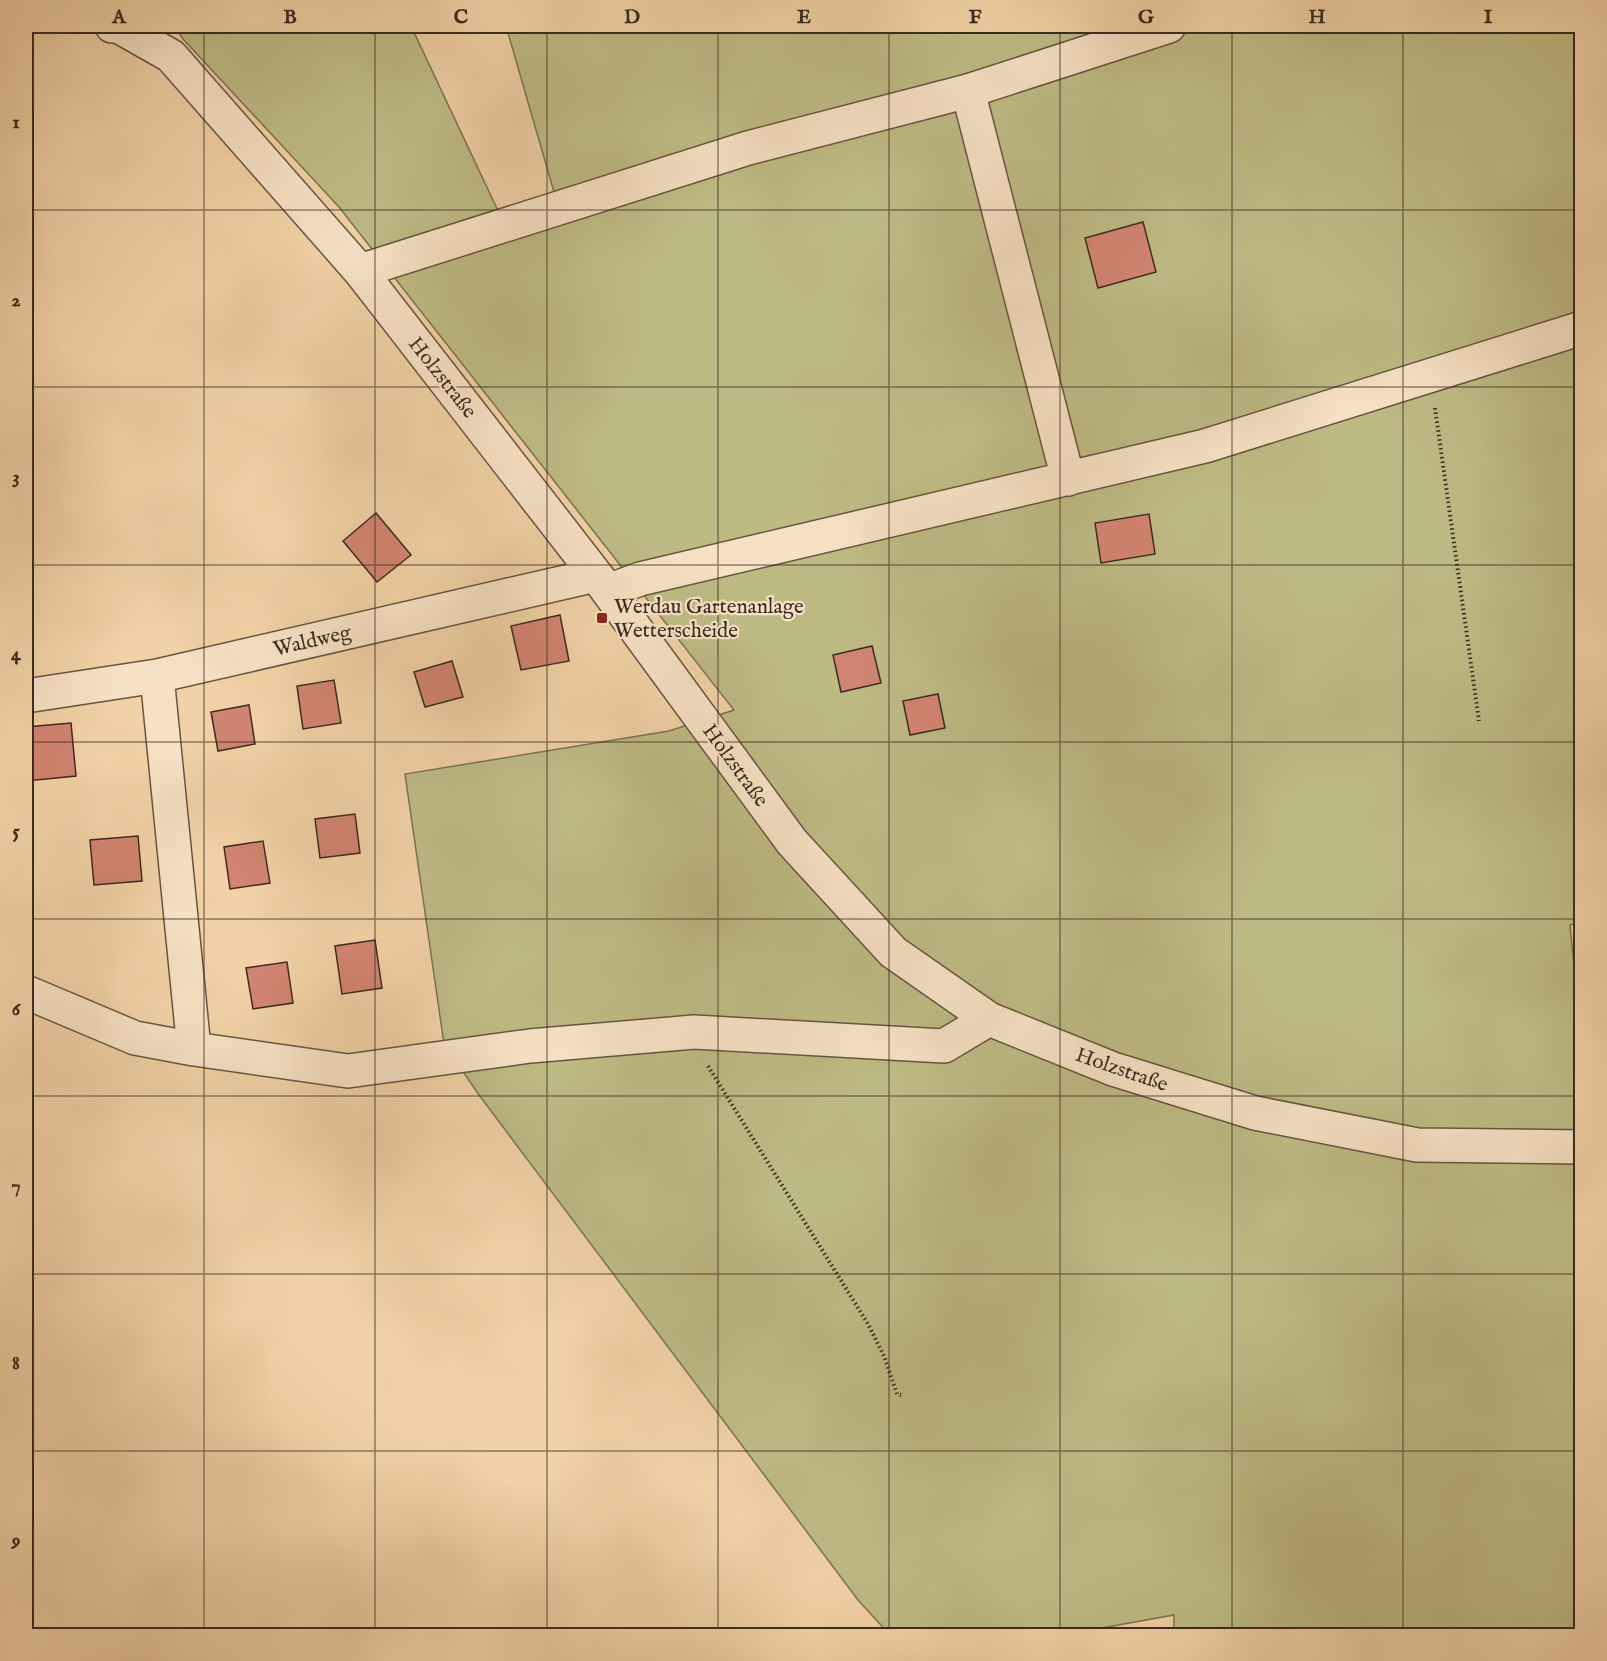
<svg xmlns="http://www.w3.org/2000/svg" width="1607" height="1661" viewBox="0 0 1607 1661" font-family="'IM FELL English',serif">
	<rect width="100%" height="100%" fill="#f1d1a5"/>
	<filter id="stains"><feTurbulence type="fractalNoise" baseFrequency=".00333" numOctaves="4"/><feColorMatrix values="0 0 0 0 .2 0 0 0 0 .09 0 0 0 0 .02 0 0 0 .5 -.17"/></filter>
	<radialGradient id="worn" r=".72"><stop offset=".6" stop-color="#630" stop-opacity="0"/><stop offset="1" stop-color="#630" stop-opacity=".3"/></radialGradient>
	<!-- green -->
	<path fill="#beba83" stroke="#7c7252" stroke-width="1.5" d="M 174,26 L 411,26 L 501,217 L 556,199 L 506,26 L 1581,26 L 1582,922 L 1570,925 L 1582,1048 L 1581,1635 L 1174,1636 L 1174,1615 L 1063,1635 L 891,1636 L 858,1600 L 479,1095 L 444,1044 L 405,774 L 669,731 L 734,710 L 339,207 L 183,39 Z"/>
	<!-- building -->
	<path fill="#d28472" stroke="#3a2a21" stroke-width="1.5" d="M 1143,222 L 1156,272 L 1098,288 L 1085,238 Z
		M 376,513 L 411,555 L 377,582 L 343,541 Z
		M 1149,514 L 1155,554 L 1101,563 L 1095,523 Z
		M 560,615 L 569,661 L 521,670 L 511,626 Z
		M 872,646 L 881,683 L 841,692 L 833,655 Z
		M 452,661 L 463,697 L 425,707 L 414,672 Z
		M 334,680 L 341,723 L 303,729 L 297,686 Z
		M 938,694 L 945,728 L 910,735 L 903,701 Z
		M 249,705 L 255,744 L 218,751 L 211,712 Z
		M 71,723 L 76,776 L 26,781 L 26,727 Z
		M 355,814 L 360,853 L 320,858 L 315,819 Z
		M 138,836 L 142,881 L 94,885 L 90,840 Z
		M 263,841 L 270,883 L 230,889 L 224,847 Z
		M 375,940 L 382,988 L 342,994 L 335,946 Z
		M 287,962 L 293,1003 L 253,1009 L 246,968 Z"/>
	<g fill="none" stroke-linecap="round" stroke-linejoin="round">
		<!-- minor casing -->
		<g stroke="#685442" stroke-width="36">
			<path id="minor" d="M 112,26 L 120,27 L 171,56 L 360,271 L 596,575 L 792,842 L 893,952 L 989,1019 L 1113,1069 L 1255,1113 L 1417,1145 L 1582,1147
				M 968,91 L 1068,479
				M 360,271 L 748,148 L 968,91 L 1169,26
				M 608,591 L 640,579 L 1205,446 L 1582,328
				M 157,676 L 194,1049
				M 26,696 L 157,676 L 596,575
				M 26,992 L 135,1038 L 194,1049 L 348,1071 L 530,1046 L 694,1032 L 944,1046 L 989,1019"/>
		</g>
		<!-- path -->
		<path stroke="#3a2a21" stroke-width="4" stroke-dasharray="1.5 3" stroke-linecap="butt" d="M 1435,408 L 1479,721
			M 708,1066 L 868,1324 L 884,1356 L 897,1394 L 901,1395"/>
		<!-- minor -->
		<use href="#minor" stroke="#f6e1c4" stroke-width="33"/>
	</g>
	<!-- grid -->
	<path fill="none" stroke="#3a2a21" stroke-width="1.5" stroke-opacity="0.55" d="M 204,26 L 204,1636M 375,26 L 375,1636M 547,26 L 547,1636M 718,26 L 718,1636M 889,26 L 889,1636M 1060,26 L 1060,1636M 1232,26 L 1232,1636M 1403,26 L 1403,1636M 26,210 L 1582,210M 26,387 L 1582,387M 26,565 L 1582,565M 26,742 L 1582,742M 26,919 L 1582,919M 26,1096 L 1582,1096M 26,1274 L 1582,1274M 26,1451 L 1582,1451"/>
	<!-- markers -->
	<rect fill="#8f2418" stroke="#f6e1c4" stroke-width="2" x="596" y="612" width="12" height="12" rx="3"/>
	<g text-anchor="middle" stroke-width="4.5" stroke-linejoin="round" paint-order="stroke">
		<!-- street labels -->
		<g font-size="21" fill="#3a2a21" stroke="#f6e1c4">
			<text transform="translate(443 377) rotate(52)" y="7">Holzstraße</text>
			<text transform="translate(312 640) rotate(-13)" y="7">Waldweg</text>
			<text transform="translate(736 765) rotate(54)" y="7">Holzstraße</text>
			<text transform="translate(1122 1069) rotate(19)" y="7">Holzstraße</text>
		</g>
		<!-- poi labels -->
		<g font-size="21" fill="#3a2a21" stroke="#f6e1c4" text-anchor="start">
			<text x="614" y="613">Werdau Gartenanlage<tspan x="614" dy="24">Wetterscheide</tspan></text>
		</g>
	</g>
	<!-- margin -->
	<rect width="1607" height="1661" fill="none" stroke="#f1d1a5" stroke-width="66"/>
	<rect x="33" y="33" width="1541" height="1595" fill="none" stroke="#3a2a21" stroke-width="2"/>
	<g font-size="20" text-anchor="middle" font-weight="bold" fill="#3a2a21">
		<text x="119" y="23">A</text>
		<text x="290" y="23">B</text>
		<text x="461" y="23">C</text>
		<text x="632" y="23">D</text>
		<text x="804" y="23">E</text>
		<text x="975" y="23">F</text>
		<text x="1146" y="23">G</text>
		<text x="1317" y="23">H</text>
		<text x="1488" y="23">I</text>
		<text x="16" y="128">1</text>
		<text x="16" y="306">2</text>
		<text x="16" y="483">3</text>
		<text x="16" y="660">4</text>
		<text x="16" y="837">5</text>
		<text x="16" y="1015">6</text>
		<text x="16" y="1192">7</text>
		<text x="16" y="1369">8</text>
		<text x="16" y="1546">9</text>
	</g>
	<rect width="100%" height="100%" filter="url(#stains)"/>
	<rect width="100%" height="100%" fill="url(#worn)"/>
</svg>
